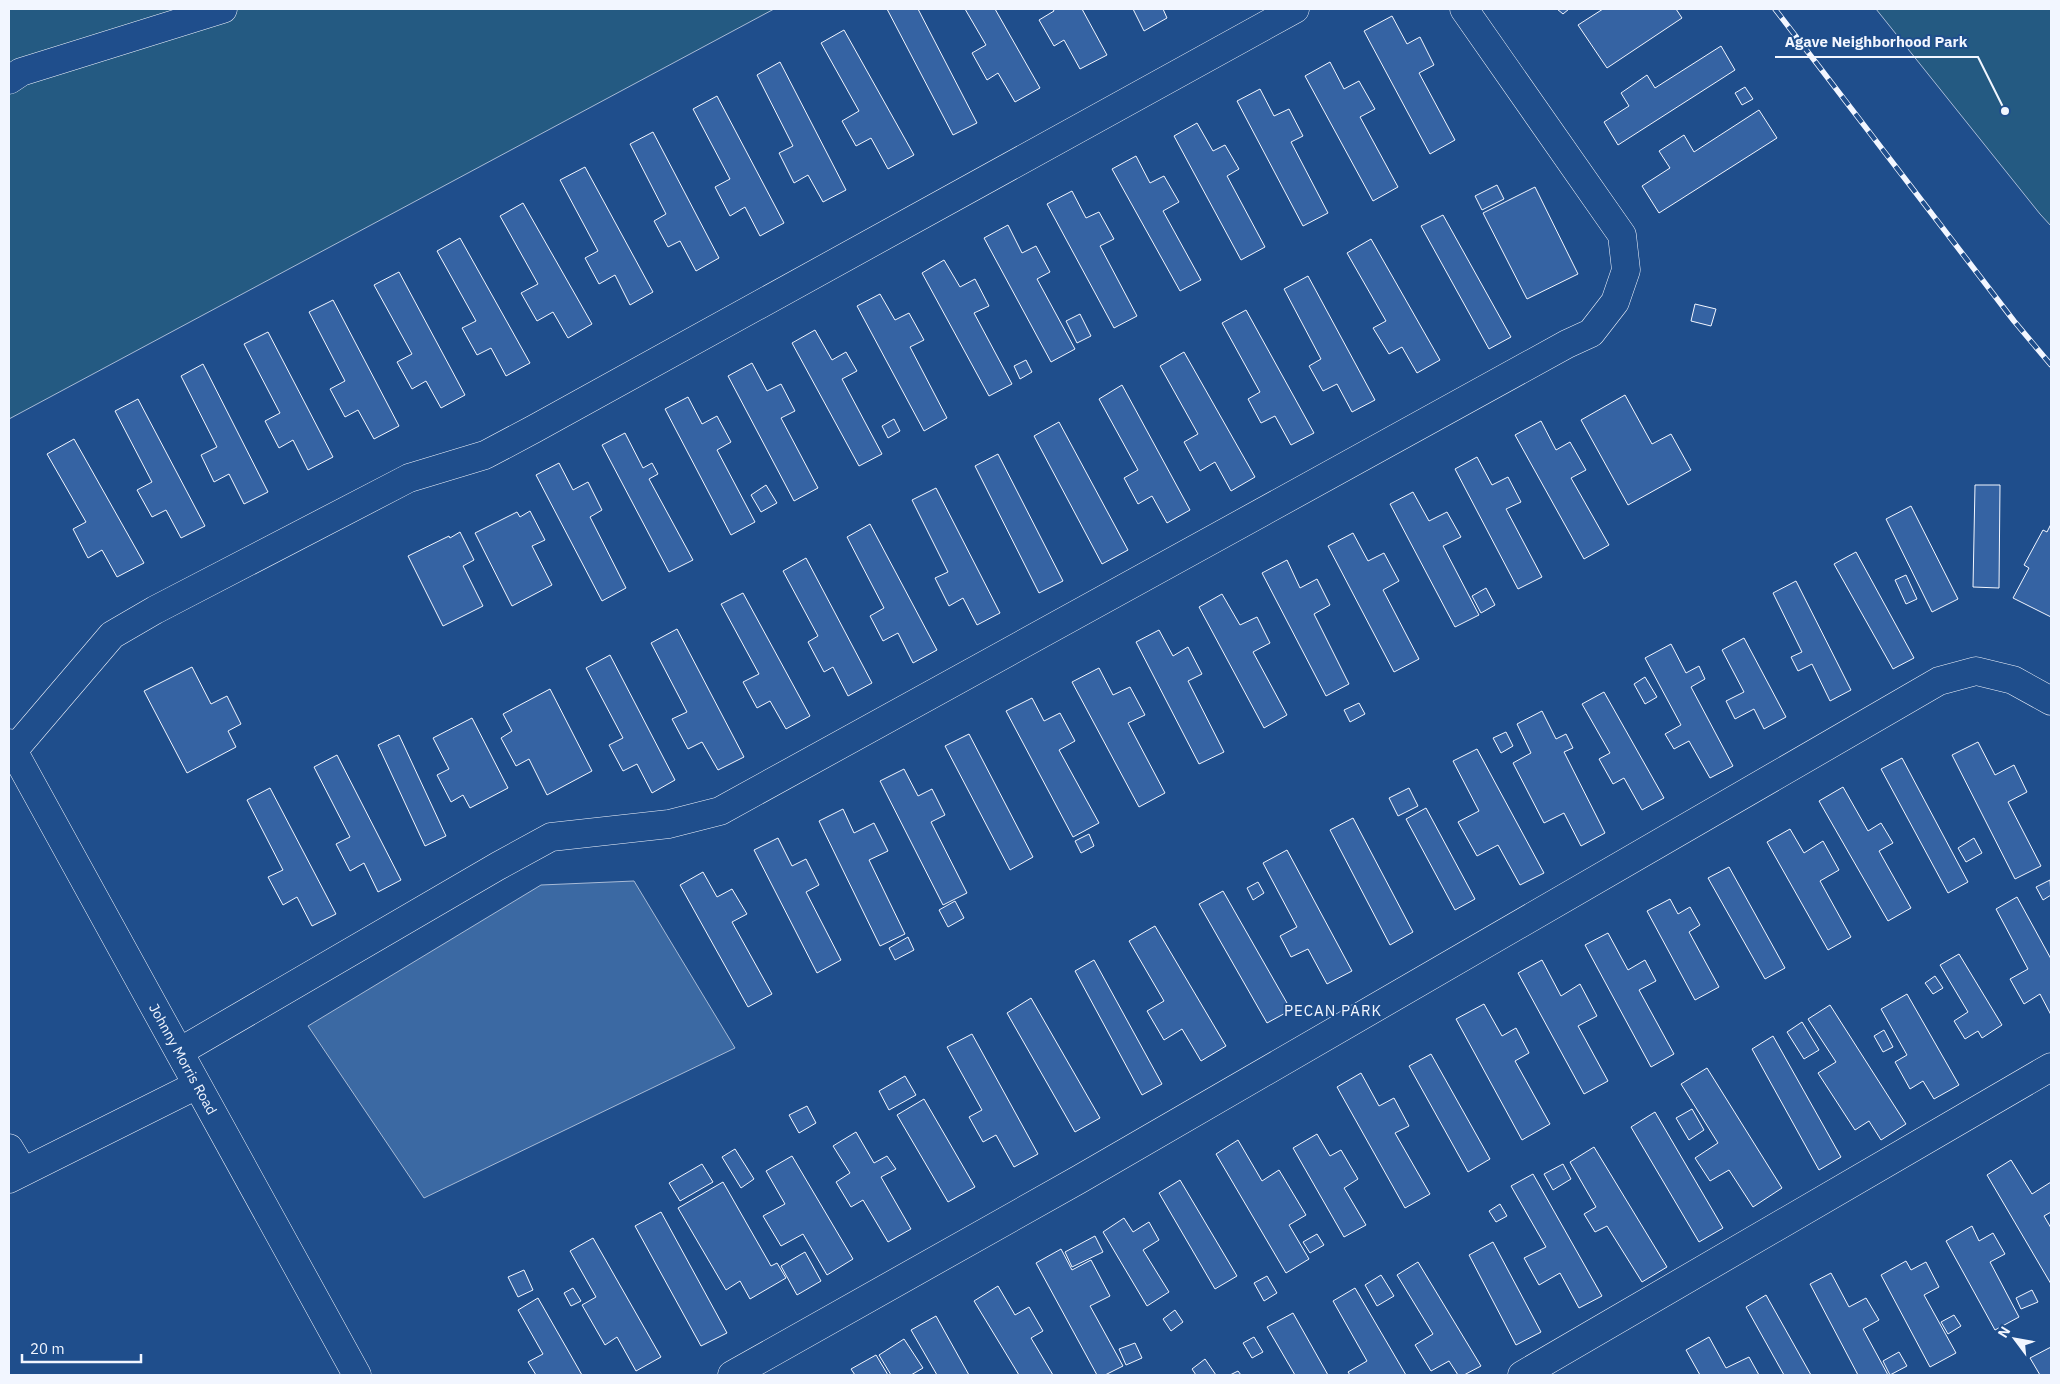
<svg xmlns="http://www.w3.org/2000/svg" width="2060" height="1384" viewBox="0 0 2060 1384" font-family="'IBM Plex Sans',sans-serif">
	<rect width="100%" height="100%" fill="#1f4e8c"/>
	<!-- green -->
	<path fill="#245a82" stroke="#a8bbd7" d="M 9,9 L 774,9 L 9,419 Z
		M 1876,9 L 2051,9 L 2051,226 L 2040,214 Z"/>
	<!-- water -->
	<path fill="#3b69a3" stroke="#a8bbd7" d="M 634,881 L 735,1048 L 424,1198 L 308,1026 L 541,885 Z"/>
	<!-- building -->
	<path fill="#3563a3" stroke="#f2f6ff" d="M 887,9 L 918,9 L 977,123 L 953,135 Z
		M 965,9 L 995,9 L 1040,88 L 1015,102 L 998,73 L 987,80 L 972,53 L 986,45 Z
		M 1053,9 L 1082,9 L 1107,55 L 1080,69 L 1064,40 L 1054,46 L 1039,20 L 1054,11 Z
		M 1133,9 L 1163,9 L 1167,18 L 1144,31 Z
		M 1557,9 L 1569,9 L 1563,14 Z
		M 1603,9 L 1676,9 L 1682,18 L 1607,68 L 1578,25 Z
		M 1392,16 L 1407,44 L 1420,37 L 1434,65 L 1419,73 L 1455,140 L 1430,154 L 1364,31 Z
		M 844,30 L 914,155 L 888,169 L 871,138 L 856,146 L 842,121 L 859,111 L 821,43 Z
		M 1721,46 L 1735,70 L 1618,145 L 1604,122 L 1629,106 L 1621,93 L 1647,75 L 1655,88 Z
		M 780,62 L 846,190 L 823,202 L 808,175 L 794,183 L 779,153 L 793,146 L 757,75 Z
		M 1330,62 L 1344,89 L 1359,81 L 1375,109 L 1360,117 L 1398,187 L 1373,201 L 1305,76 Z
		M 1745,87 L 1753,99 L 1742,105 L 1735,93 Z
		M 1260,89 L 1274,116 L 1289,109 L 1303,136 L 1291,142 L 1328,213 L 1303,226 L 1237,101 Z
		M 717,96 L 784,223 L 760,236 L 745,207 L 730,216 L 715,187 L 730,179 L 693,109 Z
		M 1759,110 L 1777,138 L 1659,213 L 1642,186 L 1670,168 L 1659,151 L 1684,135 L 1694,152 Z
		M 1197,123 L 1213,151 L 1225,145 L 1239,169 L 1227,176 L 1265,247 L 1241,260 L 1174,136 Z
		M 653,132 L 719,258 L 696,271 L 680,241 L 668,247 L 654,221 L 666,214 L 630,144 Z
		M 1136,156 L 1150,183 L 1164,176 L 1179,202 L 1163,211 L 1201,280 L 1180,291 L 1112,169 Z
		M 585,167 L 653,292 L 630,305 L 615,275 L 599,284 L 585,258 L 598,251 L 560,180 Z
		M 1497,185 L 1504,199 L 1482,210 L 1475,196 Z
		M 1535,187 L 1578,274 L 1527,299 L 1483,213 Z
		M 1072,191 L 1086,218 L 1099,212 L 1114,239 L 1100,246 L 1137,316 L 1114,328 L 1047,204 Z
		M 523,203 L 592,324 L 568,338 L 553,312 L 537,321 L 521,293 L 538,284 L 500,216 Z
		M 1443,215 L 1511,337 L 1489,349 L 1421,226 Z
		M 1008,225 L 1022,253 L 1036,246 L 1050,272 L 1037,279 L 1075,349 L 1051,362 L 984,238 Z
		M 460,238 L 530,363 L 506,376 L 491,348 L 477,355 L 462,328 L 476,321 L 437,251 Z
		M 1371,239 L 1440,360 L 1417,373 L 1402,347 L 1389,354 L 1373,328 L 1386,321 L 1347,253 Z
		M 944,260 L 960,287 L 975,279 L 989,306 L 974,313 L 1012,384 L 989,396 L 922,273 Z
		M 399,272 L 465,395 L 441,408 L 426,381 L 412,389 L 397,362 L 412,354 L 374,285 Z
		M 1308,276 L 1375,400 L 1352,412 L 1337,384 L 1323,391 L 1309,366 L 1321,359 L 1284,289 Z
		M 880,294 L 895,320 L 909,313 L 924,340 L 910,347 L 947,418 L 924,431 L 857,306 Z
		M 333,300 L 399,426 L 374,439 L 358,410 L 345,417 L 330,389 L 345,381 L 309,312 Z
		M 1695,304 L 1716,309 L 1711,326 L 1691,321 Z
		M 1246,310 L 1314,433 L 1291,445 L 1275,416 L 1261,423 L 1248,399 L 1260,392 L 1222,323 Z
		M 1080,314 L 1091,336 L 1077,343 L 1066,321 Z
		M 815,330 L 832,360 L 846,352 L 857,371 L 842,379 L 882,454 L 859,466 L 792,343 Z
		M 268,332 L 333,457 L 308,470 L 293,440 L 279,448 L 265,421 L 280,413 L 244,344 Z
		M 1184,352 L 1255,477 L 1231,491 L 1215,462 L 1200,471 L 1184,442 L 1198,434 L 1160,366 Z
		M 1026,360 L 1032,372 L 1020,379 L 1014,366 Z
		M 752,363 L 767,391 L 781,384 L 795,411 L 781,418 L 818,488 L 794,501 L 728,376 Z
		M 203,364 L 268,492 L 244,504 L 229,474 L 214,482 L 201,455 L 217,447 L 181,376 Z
		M 1122,385 L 1190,510 L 1167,523 L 1152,496 L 1138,504 L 1124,478 L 1138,470 L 1099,399 Z
		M 1625,395 L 1652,444 L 1671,434 L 1691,470 L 1628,505 L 1581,420 Z
		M 688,397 L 702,424 L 717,416 L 731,442 L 717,450 L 755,522 L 731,535 L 665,409 Z
		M 138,399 L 205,526 L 181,538 L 166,510 L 152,517 L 137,490 L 152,482 L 115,411 Z
		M 894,419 L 900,431 L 888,438 L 882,426 Z
		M 1541,421 L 1556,450 L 1570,442 L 1586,470 L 1571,478 L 1609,545 L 1584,559 L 1515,435 Z
		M 1059,422 L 1128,550 L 1102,564 L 1034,436 Z
		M 625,433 L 643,468 L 652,463 L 658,474 L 649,479 L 693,560 L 669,572 L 602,445 Z
		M 74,439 L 144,563 L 117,577 L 102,550 L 88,558 L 73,529 L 86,522 L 47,454 Z
		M 998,454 L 1063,581 L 1039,593 L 975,466 Z
		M 1477,457 L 1492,485 L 1508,477 L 1521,502 L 1506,509 L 1542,577 L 1518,589 L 1455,469 Z
		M 559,463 L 573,490 L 588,482 L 602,510 L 590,517 L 626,588 L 602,601 L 536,475 Z
		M 766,485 L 777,503 L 761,512 L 751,495 Z
		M 1975,485 L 2000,485 L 1999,588 L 1973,587 Z
		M 936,488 L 1000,613 L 977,625 L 963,598 L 949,606 L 935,578 L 948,572 L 912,500 Z
		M 1413,492 L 1429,521 L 1447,512 L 1461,537 L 1443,546 L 1479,615 L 1455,627 L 1390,504 Z
		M 1911,506 L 1958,599 L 1932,612 L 1886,519 Z
		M 530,511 L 545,540 L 532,546 L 552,585 L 512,606 L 475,533 L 517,512 L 520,517 Z
		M 870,524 L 937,650 L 913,663 L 898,633 L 883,641 L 870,616 L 884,608 L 847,537 Z
		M 2051,524 L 2051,617 L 2013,598 L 2029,568 L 2024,565 L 2043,530 L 2047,532 Z
		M 460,532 L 474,560 L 463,566 L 483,606 L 443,626 L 408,556 L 449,536 L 450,538 Z
		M 1353,533 L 1368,561 L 1384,553 L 1399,581 L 1383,590 L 1419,659 L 1394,672 L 1328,546 Z
		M 1856,552 L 1914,658 L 1893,669 L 1834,564 Z
		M 806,558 L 872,683 L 848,696 L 833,667 L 824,672 L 808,642 L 818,636 L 783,571 Z
		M 1287,560 L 1300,588 L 1317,579 L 1330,605 L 1314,614 L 1349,684 L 1326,696 L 1262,573 Z
		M 1906,575 L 1917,599 L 1906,604 L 1895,580 Z
		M 1796,581 L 1851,690 L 1830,701 L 1812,664 L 1798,671 L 1791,657 L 1802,652 L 1773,593 Z
		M 1486,588 L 1495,605 L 1481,613 L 1472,596 Z
		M 743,593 L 810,716 L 786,729 L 770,701 L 757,708 L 743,682 L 759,674 L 721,604 Z
		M 1222,594 L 1240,625 L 1257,617 L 1270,643 L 1253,652 L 1287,715 L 1264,728 L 1199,607 Z
		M 677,629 L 744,757 L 718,770 L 702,742 L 688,749 L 672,719 L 687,712 L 651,643 Z
		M 1159,630 L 1173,656 L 1188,647 L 1202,674 L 1188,681 L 1224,752 L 1199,764 L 1136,642 Z
		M 1744,638 L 1786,717 L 1764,729 L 1754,709 L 1735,719 L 1726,701 L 1744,692 L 1722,650 Z
		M 1671,644 L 1686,673 L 1699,666 L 1705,679 L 1691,687 L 1733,766 L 1710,778 L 1689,741 L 1674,749 L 1665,734 L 1681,725 L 1645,658 Z
		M 610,655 L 675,780 L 652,793 L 637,764 L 623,771 L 609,745 L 623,738 L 586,668 Z
		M 192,667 L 211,704 L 227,696 L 241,724 L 228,731 L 236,747 L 187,773 L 144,691 Z
		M 1099,668 L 1113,695 L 1130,687 L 1145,715 L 1128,723 L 1165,793 L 1139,807 L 1072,682 Z
		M 1645,677 L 1657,697 L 1645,704 L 1634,684 Z
		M 550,689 L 592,771 L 547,795 L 529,759 L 516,766 L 501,738 L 512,731 L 503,714 Z
		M 1604,692 L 1664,798 L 1642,810 L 1624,778 L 1613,784 L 1599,759 L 1610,753 L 1582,704 Z
		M 1032,698 L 1044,721 L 1060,713 L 1075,741 L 1059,750 L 1099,823 L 1073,837 L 1006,711 Z
		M 1359,703 L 1365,714 L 1350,722 L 1344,710 Z
		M 1542,711 L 1556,739 L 1566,734 L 1573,748 L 1564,752 L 1605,833 L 1581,846 L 1564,813 L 1544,823 L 1513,763 L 1531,753 L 1517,724 Z
		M 472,718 L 508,788 L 470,808 L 463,795 L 451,802 L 437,775 L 449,769 L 433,738 Z
		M 1506,732 L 1513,746 L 1501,753 L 1493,738 Z
		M 969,734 L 1033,857 L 1010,870 L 945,746 Z
		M 399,735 L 446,836 L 425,846 L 378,745 Z
		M 1978,742 L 1995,775 L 2014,765 L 2027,792 L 2008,802 L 2041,866 L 2015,879 L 1952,755 Z
		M 1477,749 L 1544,873 L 1520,885 L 1498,845 L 1477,856 L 1458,822 L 1479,811 L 1453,761 Z
		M 337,755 L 401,880 L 378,892 L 364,863 L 350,871 L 336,844 L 350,837 L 314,767 Z
		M 1902,758 L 1968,882 L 1948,893 L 1881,769 Z
		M 904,769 L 918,796 L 932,789 L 945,815 L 931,822 L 967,893 L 943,905 L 880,781 Z
		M 1843,787 L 1868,831 L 1881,823 L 1893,843 L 1879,851 L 1911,908 L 1888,921 L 1819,801 Z
		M 270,788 L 336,914 L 312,926 L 297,897 L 283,905 L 268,877 L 283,870 L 247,800 Z
		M 1409,788 L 1418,806 L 1398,816 L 1389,798 Z
		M 1426,808 L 1475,899 L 1455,910 L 1406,819 Z
		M 843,809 L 854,833 L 874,823 L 888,851 L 869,860 L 905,934 L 880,946 L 819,821 Z
		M 1353,818 L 1413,932 L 1390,945 L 1330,830 Z
		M 1790,829 L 1804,853 L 1823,841 L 1839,870 L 1820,881 L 1851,937 L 1828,950 L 1767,842 Z
		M 1089,834 L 1094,846 L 1081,853 L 1075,841 Z
		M 778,838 L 792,866 L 806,859 L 819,885 L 806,892 L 841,960 L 817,973 L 754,850 Z
		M 1974,838 L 1982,853 L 1966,862 L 1958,848 Z
		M 1287,850 L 1352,971 L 1327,984 L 1308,949 L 1291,957 L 1280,936 L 1297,927 L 1263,863 Z
		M 1729,867 L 1785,968 L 1765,979 L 1708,878 Z
		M 703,872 L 717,897 L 732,889 L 747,914 L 732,922 L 772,994 L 748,1007 L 680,885 Z
		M 2050,880 L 2051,895 L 2043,900 L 2036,887 Z
		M 1258,882 L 1264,893 L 1253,900 L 1247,888 Z
		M 1223,891 L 1291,1010 L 1267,1023 L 1199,904 Z
		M 2017,897 L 2051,959 L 2051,1015 L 2040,994 L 2024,1004 L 2010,979 L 2028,969 L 1996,909 Z
		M 1670,899 L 1678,914 L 1690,907 L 1700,925 L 1689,932 L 1719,987 L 1695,1000 L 1647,911 Z
		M 955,901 L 964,918 L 948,927 L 939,910 Z
		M 1155,926 L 1226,1046 L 1201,1061 L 1182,1029 L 1164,1040 L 1147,1011 L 1164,1001 L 1129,941 Z
		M 1608,933 L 1628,970 L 1645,960 L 1656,981 L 1639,990 L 1674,1054 L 1651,1067 L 1585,945 Z
		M 908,937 L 914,950 L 895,960 L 889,948 Z
		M 1959,954 L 2002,1025 L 1982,1038 L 1978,1031 L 1965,1039 L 1954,1021 L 1968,1012 L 1940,965 Z
		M 1094,960 L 1162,1084 L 1142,1095 L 1075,971 Z
		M 1542,960 L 1561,996 L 1580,984 L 1597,1016 L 1578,1026 L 1608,1081 L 1584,1094 L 1518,973 Z
		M 1935,976 L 1943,988 L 1933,994 L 1925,983 Z
		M 1907,994 L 1959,1085 L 1934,1099 L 1923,1081 L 1910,1089 L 1895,1062 L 1907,1055 L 1881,1009 Z
		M 1031,998 L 1100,1118 L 1075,1132 L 1007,1013 Z
		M 1484,1004 L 1502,1036 L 1516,1028 L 1529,1053 L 1515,1061 L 1550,1124 L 1522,1140 L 1456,1019 Z
		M 1830,1005 L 1906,1124 L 1881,1140 L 1869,1121 L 1855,1130 L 1818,1073 L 1836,1062 L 1808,1019 Z
		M 1802,1022 L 1819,1050 L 1804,1059 L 1787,1032 Z
		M 1884,1030 L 1893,1047 L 1883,1052 L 1874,1036 Z
		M 972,1034 L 1038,1154 L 1014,1167 L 996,1135 L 983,1142 L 969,1117 L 982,1110 L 947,1047 Z
		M 1773,1036 L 1841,1157 L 1819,1170 L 1752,1049 Z
		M 1431,1054 L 1490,1159 L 1468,1172 L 1409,1066 Z
		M 1707,1068 L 1782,1188 L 1753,1207 L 1729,1170 L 1710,1181 L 1695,1158 L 1718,1143 L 1681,1084 Z
		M 1361,1073 L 1379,1106 L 1394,1098 L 1409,1126 L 1395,1133 L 1430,1194 L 1405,1208 L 1337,1087 Z
		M 905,1076 L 916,1095 L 889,1110 L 879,1091 Z
		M 924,1099 L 975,1187 L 948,1202 L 897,1115 Z
		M 807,1106 L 816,1123 L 799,1133 L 789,1115 Z
		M 1692,1109 L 1704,1130 L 1689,1140 L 1676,1118 Z
		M 1655,1112 L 1723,1228 L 1699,1242 L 1631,1127 Z
		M 856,1132 L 874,1163 L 887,1156 L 896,1169 L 881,1177 L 911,1229 L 888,1242 L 863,1200 L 851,1207 L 836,1182 L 850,1173 L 833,1146 Z
		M 1317,1134 L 1330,1156 L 1341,1150 L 1358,1179 L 1344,1188 L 1366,1225 L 1344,1237 L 1293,1148 Z
		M 1238,1140 L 1262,1181 L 1279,1170 L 1306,1215 L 1289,1225 L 1309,1259 L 1286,1273 L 1216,1154 Z
		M 1594,1147 L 1667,1267 L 1642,1282 L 1607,1226 L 1595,1232 L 1584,1214 L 1596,1207 L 1570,1162 Z
		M 735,1149 L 754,1179 L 741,1188 L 722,1157 Z
		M 792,1156 L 853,1259 L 827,1275 L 803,1234 L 781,1246 L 763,1216 L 785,1204 L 766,1171 Z
		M 2011,1160 L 2032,1194 L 2051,1182 L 2051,1212 L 2044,1216 L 2051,1228 L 2051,1284 L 1987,1175 Z
		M 702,1164 L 713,1182 L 680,1201 L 669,1183 Z
		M 1563,1164 L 1571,1179 L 1553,1190 L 1544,1174 Z
		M 1533,1174 L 1602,1296 L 1579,1308 L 1560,1273 L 1539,1285 L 1524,1258 L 1546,1247 L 1511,1186 Z
		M 1180,1180 L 1237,1276 L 1215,1289 L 1159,1193 Z
		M 723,1182 L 771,1266 L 777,1263 L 786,1278 L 750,1299 L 740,1281 L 726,1290 L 678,1208 Z
		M 1500,1204 L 1507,1216 L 1496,1222 L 1489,1211 Z
		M 661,1212 L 727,1333 L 701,1346 L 635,1226 Z
		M 1124,1218 L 1133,1232 L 1149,1222 L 1159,1240 L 1143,1250 L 1169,1292 L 1147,1306 L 1103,1232 Z
		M 1972,1226 L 1979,1241 L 1993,1233 L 2005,1254 L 1990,1262 L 2019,1317 L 1995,1330 L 1946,1241 Z
		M 1317,1234 L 1324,1245 L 1310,1253 L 1303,1242 Z
		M 1095,1236 L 1103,1252 L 1072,1267 L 1065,1252 Z
		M 593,1238 L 661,1357 L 636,1371 L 617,1337 L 605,1345 L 582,1305 L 596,1297 L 570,1251 Z
		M 1493,1242 L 1541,1332 L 1516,1345 L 1469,1255 Z
		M 1061,1249 L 1072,1270 L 1091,1260 L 1110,1296 L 1090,1306 L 1123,1366 L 1105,1375 L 1097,1375 L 1036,1263 Z
		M 805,1252 L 821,1281 L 797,1295 L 781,1266 Z
		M 1906,1261 L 1911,1270 L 1926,1262 L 1939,1287 L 1924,1295 L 1956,1353 L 1930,1367 L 1881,1275 Z
		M 1418,1262 L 1481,1366 L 1464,1375 L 1458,1375 L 1449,1361 L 1431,1371 L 1415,1345 L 1433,1334 L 1397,1275 Z
		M 524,1270 L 533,1290 L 518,1297 L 508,1277 Z
		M 1831,1273 L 1849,1307 L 1866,1298 L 1879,1320 L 1863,1329 L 1888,1375 L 1858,1375 L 1810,1284 Z
		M 1381,1275 L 1394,1296 L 1377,1306 L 1365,1285 Z
		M 1267,1276 L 1277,1293 L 1264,1301 L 1254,1283 Z
		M 998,1286 L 1015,1315 L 1029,1307 L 1043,1331 L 1031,1338 L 1053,1375 L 1019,1375 L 974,1301 Z
		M 573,1288 L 581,1301 L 571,1306 L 564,1293 Z
		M 1355,1288 L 1406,1375 L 1350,1375 L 1348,1372 L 1367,1361 L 1333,1301 Z
		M 2032,1290 L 2038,1302 L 2021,1309 L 2016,1298 Z
		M 1766,1295 L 1811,1375 L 1784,1375 L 1746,1307 Z
		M 538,1298 L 582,1375 L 536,1375 L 528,1362 L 543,1354 L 518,1310 Z
		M 1175,1310 L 1183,1322 L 1171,1331 L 1163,1319 Z
		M 1293,1313 L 1328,1375 L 1295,1375 L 1267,1327 Z
		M 1954,1315 L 1961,1326 L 1948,1334 L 1941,1322 Z
		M 936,1316 L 969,1375 L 937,1375 L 911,1330 Z
		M 1254,1337 L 1263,1352 L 1252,1358 L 1243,1343 Z
		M 1709,1337 L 1726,1368 L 1749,1357 L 1759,1375 L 1700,1375 L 1686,1350 Z
		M 904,1339 L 923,1368 L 911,1375 L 891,1375 L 879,1355 Z
		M 1135,1343 L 1142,1358 L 1126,1365 L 1119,1349 Z
		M 2051,1347 L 2051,1375 L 2040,1375 L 2030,1358 Z
		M 1899,1352 L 1907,1366 L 1890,1375 L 1883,1361 Z
		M 876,1355 L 888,1375 L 855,1375 L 851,1369 Z
		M 1205,1359 L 1216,1375 L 1196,1375 L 1192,1369 Z
		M 1238,1371 L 1241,1375 L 1230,1375 Z"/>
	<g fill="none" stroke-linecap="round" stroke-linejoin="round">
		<!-- minor casing -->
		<g stroke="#f2f6ff" stroke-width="29">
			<path id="minor" d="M 9,80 L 21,72 L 223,9
				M 9,743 L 357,1375
				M 13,751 L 112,635 L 155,610 L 409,478 L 485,455 L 534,429 L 1295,9
				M 179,1052 L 498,866 L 551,837 L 669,824 L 720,811 L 1567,344 L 1591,333 L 1615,302 L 1626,270 L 1622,235 L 1464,9
				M 9,1148 L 23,1171
				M 9,1179 L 197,1085
				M 732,1375 L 1078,1180 L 1939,681 L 1976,671 L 2013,680 L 2051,701
				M 1522,1375 L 2051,1067"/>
		</g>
		<!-- minor -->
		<use href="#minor" stroke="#1f4e8c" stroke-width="28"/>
		<!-- rail casing -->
		<g stroke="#f2f6ff" stroke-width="5.5">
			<path id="rail" d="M 1775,9 L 2014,321 L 2051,365"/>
		</g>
		<!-- rail -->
		<use href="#rail" stroke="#1f4e8c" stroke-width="4" stroke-dasharray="11" stroke-linecap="butt"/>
	</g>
	<g text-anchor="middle" stroke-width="4" stroke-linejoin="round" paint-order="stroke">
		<!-- street labels -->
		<g font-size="14" fill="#f2f6ff" stroke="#1f4e8c">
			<text transform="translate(183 1059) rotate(61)" y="5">Johnny Morris Road</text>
		</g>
		<!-- neighbourhood labels -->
		<g font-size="15" letter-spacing="1" fill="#f2f6ff" stroke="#1f4e8c">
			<text x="1333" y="1016">PECAN PARK</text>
		</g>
	</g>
	<!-- callouts -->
	<path fill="none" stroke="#f2f6ff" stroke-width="2" d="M2005 111L1978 57H1775"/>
	<circle fill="#f2f6ff" stroke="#1f4e8c" stroke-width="2" cx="2005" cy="111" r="5"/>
	<g font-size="15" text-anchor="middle" font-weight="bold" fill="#f2f6ff" stroke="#1f4e8c" stroke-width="4" stroke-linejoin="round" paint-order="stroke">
		<text x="1876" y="47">Agave Neighborhood Park</text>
	</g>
	<!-- border -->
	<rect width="2060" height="1384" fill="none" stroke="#f2f6ff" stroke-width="20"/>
	<!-- north arrow -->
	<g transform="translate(2015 1339) rotate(302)" stroke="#1f4e8c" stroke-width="4" paint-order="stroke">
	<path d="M0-4L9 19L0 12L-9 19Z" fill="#f2f6ff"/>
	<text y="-8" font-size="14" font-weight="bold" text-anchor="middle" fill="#f2f6ff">N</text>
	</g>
	<!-- scale -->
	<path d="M22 1354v8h119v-8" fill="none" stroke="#f2f6ff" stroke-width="2.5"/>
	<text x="30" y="1354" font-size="15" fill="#f2f6ff" stroke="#1f4e8c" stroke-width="4" paint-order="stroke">20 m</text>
</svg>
